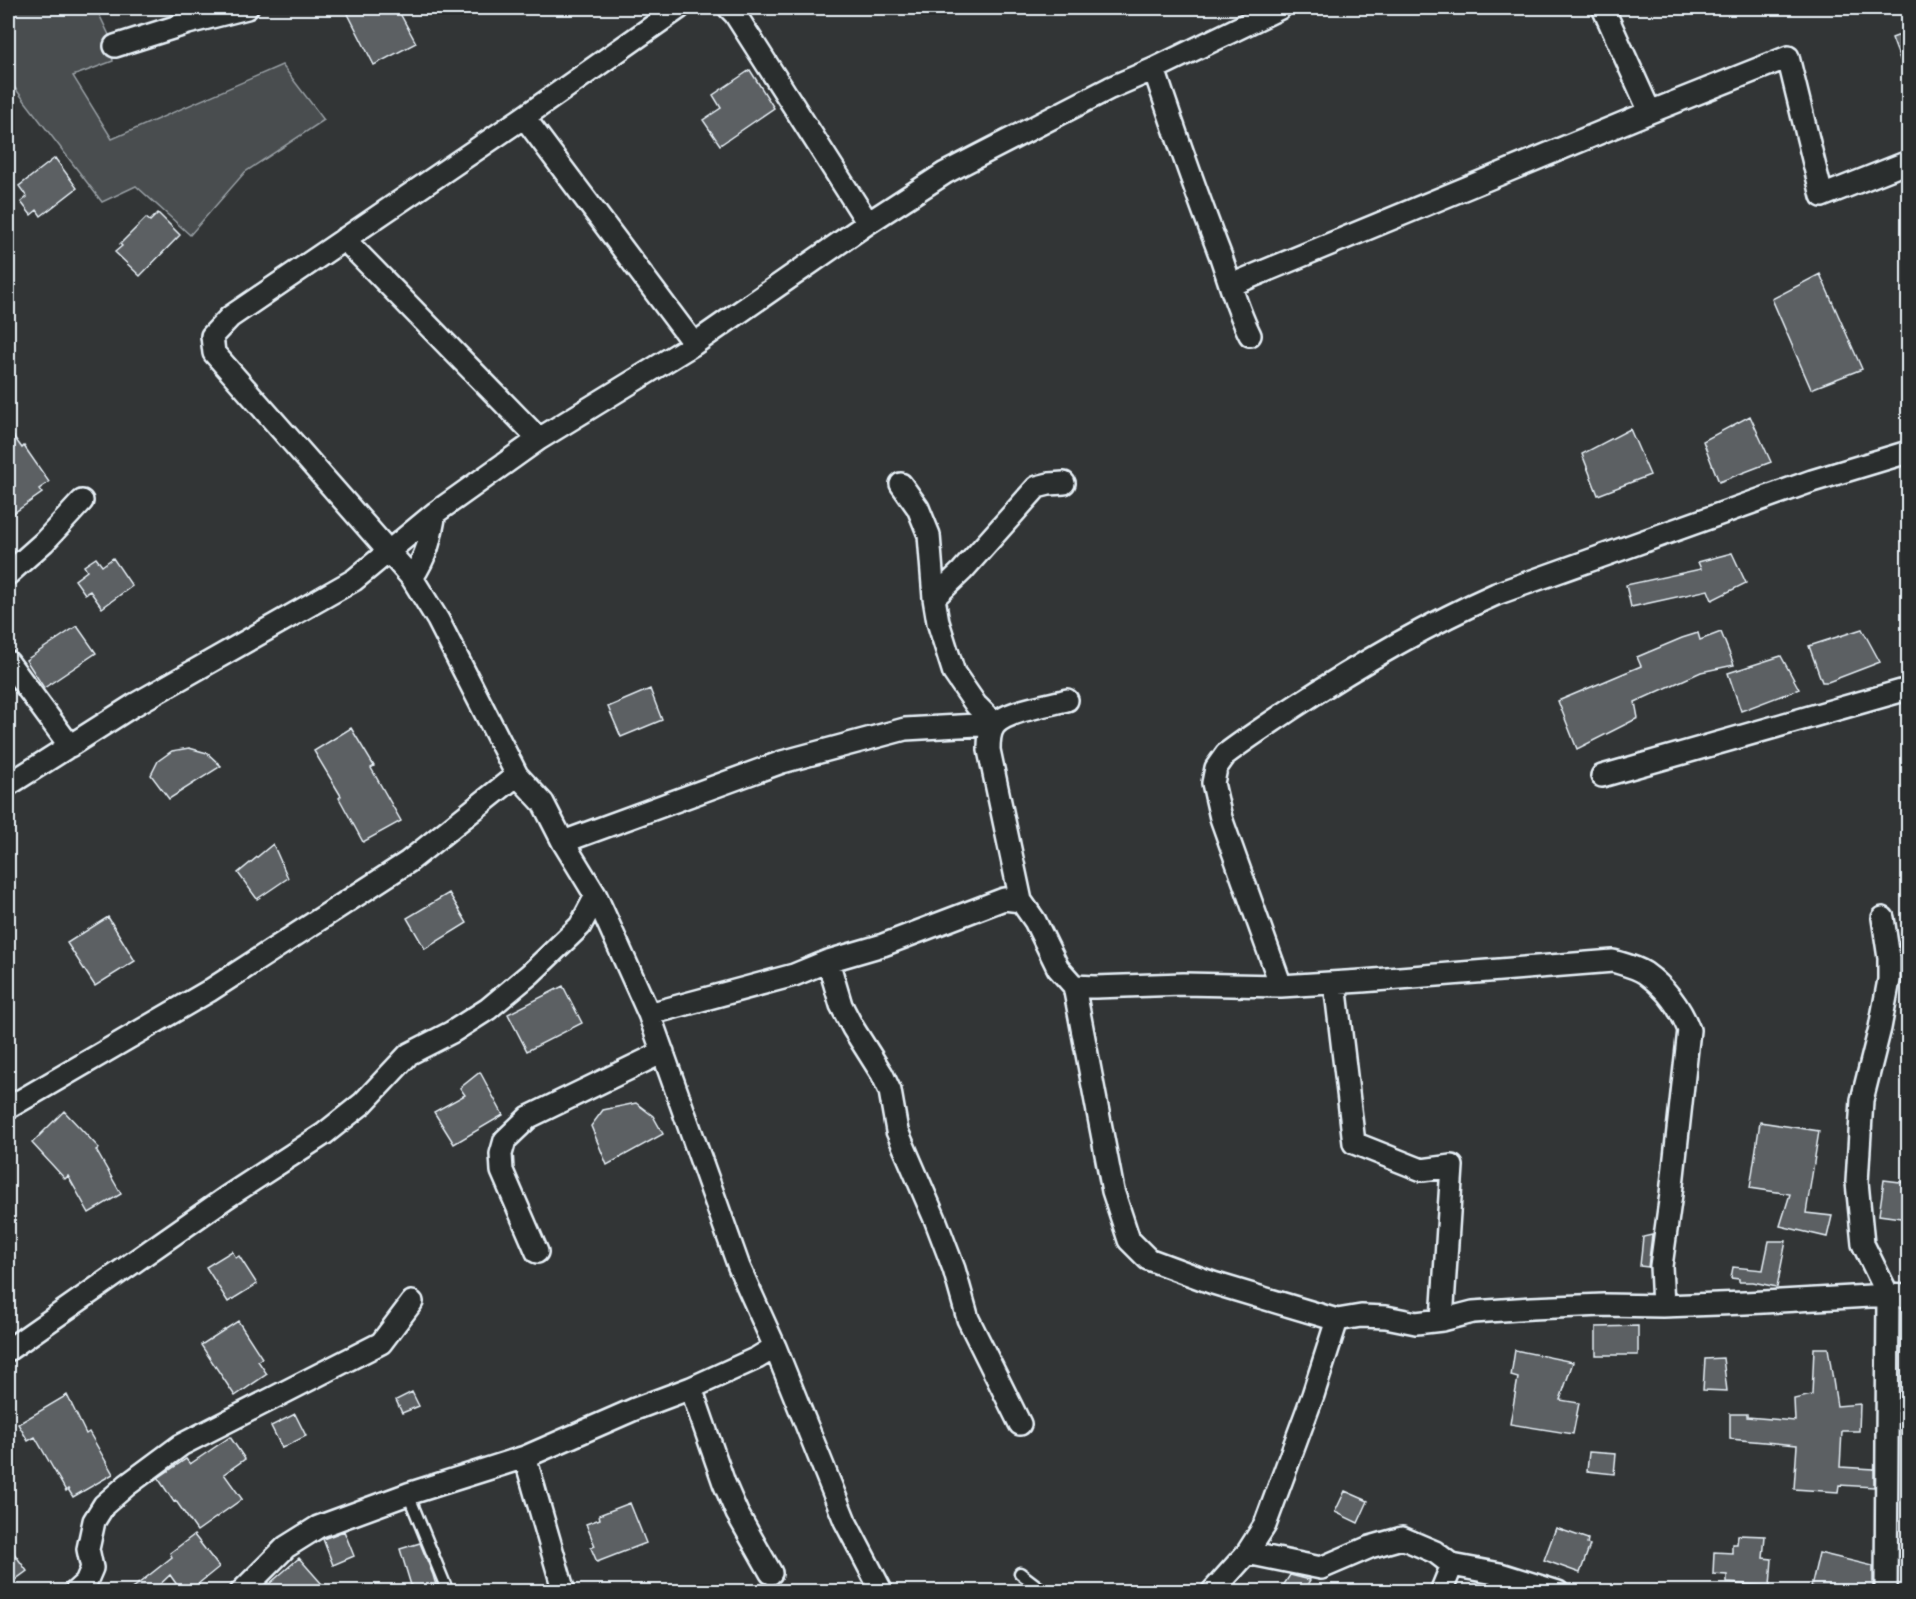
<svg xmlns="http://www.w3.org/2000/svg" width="1916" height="1599" viewBox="0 0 1916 1599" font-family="'Shantell Sans',sans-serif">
	<rect width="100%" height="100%" fill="#323536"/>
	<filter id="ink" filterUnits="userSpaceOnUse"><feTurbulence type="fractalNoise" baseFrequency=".0167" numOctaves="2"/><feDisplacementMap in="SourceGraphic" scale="12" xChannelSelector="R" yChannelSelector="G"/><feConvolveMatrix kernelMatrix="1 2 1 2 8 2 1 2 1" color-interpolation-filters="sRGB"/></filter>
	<g filter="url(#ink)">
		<!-- green -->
		<path fill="#494d4f" stroke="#989fa4" stroke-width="1.5" d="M 8,8 L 96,8 L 110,37 L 113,61 L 73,76 L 112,139 L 282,65 L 324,120 L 245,172 L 190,235 L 136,186 L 102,202 L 8,79 Z"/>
		<!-- building -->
		<path fill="#5c6063" stroke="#e8f1f8" stroke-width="1.5" d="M 345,8 L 397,8 L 416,43 L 374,65 Z
			M 1908,32 L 1908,77 L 1907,78 L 1892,38 Z
			M 750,70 L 774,108 L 720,145 L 703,120 L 721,108 L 713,95 Z
			M 55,158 L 77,188 L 41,216 L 37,210 L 31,215 L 21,202 L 27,197 L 19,186 Z
			M 158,213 L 180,235 L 140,276 L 115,252 L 122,246 L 120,244 L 146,218 L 150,221 Z
			M 1820,274 L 1862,369 L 1811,389 L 1772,299 Z
			M 1750,416 L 1771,462 L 1719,482 L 1703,441 Z
			M 8,429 L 22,448 L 24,446 L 49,482 L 39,489 L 42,493 L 8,517 Z
			M 1630,429 L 1650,475 L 1598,495 L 1582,454 Z
			M 1732,553 L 1746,583 L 1712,600 L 1708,590 L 1631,607 L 1626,585 L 1701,569 L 1698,562 Z
			M 96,558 L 102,566 L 113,558 L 132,586 L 102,608 L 90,591 L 85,594 L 75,580 L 87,571 L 84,566 Z
			M 77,626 L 96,653 L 44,688 L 26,660 Z
			M 1862,629 L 1880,662 L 1828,682 L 1822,682 L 1809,646 Z
			M 1721,632 L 1734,665 L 1701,672 L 1635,702 L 1638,718 L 1577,749 L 1558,701 L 1641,666 L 1637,657 L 1682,638 L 1698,633 L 1700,640 Z
			M 1781,656 L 1799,689 L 1741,711 L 1728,673 Z
			M 650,689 L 662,720 L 621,737 L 608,707 Z
			M 351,728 L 374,766 L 371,768 L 401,821 L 363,842 L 339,798 L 341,796 L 314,751 Z
			M 189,748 L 207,753 L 221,766 L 169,799 L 151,775 L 158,761 L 172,751 Z
			M 273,844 L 288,878 L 257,899 L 238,873 Z
			M 449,893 L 467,923 L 425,949 L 407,918 Z
			M 108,917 L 135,961 L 95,986 L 67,943 Z
			M 563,986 L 582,1023 L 527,1051 L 508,1014 Z
			M 480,1072 L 503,1115 L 454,1144 L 434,1112 L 465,1095 L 460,1088 Z
			M 636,1103 L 653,1116 L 663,1134 L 607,1165 L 591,1126 L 603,1110 Z
			M 64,1111 L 99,1148 L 96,1150 L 121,1194 L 89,1213 L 68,1176 L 65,1179 L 32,1143 Z
			M 1760,1122 L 1819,1131 L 1806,1213 L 1832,1216 L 1827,1237 L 1780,1226 L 1790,1194 L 1750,1188 Z
			M 1884,1180 L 1908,1183 L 1908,1219 L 1879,1215 Z
			M 1652,1235 L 1648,1267 L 1640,1266 L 1643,1237 Z
			M 1769,1241 L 1786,1241 L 1777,1287 L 1753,1282 L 1739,1282 L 1739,1279 L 1731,1278 L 1733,1267 L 1763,1270 Z
			M 232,1251 L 236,1258 L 239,1256 L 257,1284 L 228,1302 L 206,1267 Z
			M 238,1321 L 262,1358 L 258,1361 L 267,1374 L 235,1396 L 201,1345 Z
			M 1638,1326 L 1638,1355 L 1596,1355 L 1596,1327 Z
			M 1814,1348 L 1828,1348 L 1837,1406 L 1860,1404 L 1859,1431 L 1842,1431 L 1840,1467 L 1874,1469 L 1874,1487 L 1839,1485 L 1838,1492 L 1794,1489 L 1797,1445 L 1730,1439 L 1730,1414 L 1747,1414 L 1747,1417 L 1795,1421 L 1794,1399 L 1812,1395 Z
			M 1515,1350 L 1573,1362 L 1560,1400 L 1579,1403 L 1573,1434 L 1510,1424 L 1518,1378 L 1511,1376 Z
			M 1723,1358 L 1727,1391 L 1703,1390 L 1705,1359 Z
			M 412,1392 L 419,1406 L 402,1413 L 396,1400 Z
			M 67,1395 L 86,1434 L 89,1432 L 113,1474 L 73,1497 L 68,1489 L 66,1491 L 35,1437 L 28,1441 L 18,1424 Z
			M 295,1414 L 306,1436 L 282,1448 L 271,1426 Z
			M 230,1437 L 245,1459 L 224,1474 L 242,1499 L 197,1531 L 176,1501 L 174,1502 L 158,1478 L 186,1459 L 190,1464 Z
			M 1589,1452 L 1616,1454 L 1614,1474 L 1587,1471 Z
			M 1345,1491 L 1368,1501 L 1358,1523 L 1335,1512 Z
			M 630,1503 L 646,1543 L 597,1562 L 591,1548 L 595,1546 L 586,1524 L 600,1519 L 599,1515 Z
			M 1556,1528 L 1588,1539 L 1587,1544 L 1590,1545 L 1580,1573 L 1544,1560 Z
			M 344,1531 L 354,1556 L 333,1565 L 323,1539 Z
			M 194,1535 L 219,1567 L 188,1592 L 182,1592 L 170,1575 L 152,1592 L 128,1592 L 172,1557 L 170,1553 Z
			M 1738,1535 L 1765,1536 L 1763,1558 L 1772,1559 L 1770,1586 L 1727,1583 L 1727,1575 L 1713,1574 L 1714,1552 L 1732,1553 L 1732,1544 L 1737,1544 Z
			M 420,1543 L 433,1575 L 438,1592 L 413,1592 L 400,1549 Z
			M 8,1545 L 27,1571 L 8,1585 Z
			M 1819,1553 L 1873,1566 L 1873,1592 L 1830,1592 L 1811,1587 Z
			M 299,1558 L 329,1592 L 260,1592 Z
			M 1290,1575 L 1310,1580 L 1303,1592 L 1279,1592 Z"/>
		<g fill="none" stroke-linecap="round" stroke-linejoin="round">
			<!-- service casing -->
			<g stroke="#e8f1f8" stroke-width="15">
				<path id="service" d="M 408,1494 L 448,1592
					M 1020,1573 L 1045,1592"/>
			</g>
			<!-- minor casing -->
			<g stroke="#e8f1f8" stroke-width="26">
				<path id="minor" d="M 729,8 L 735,14 L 868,223
					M 1603,8 L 1650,112
					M 115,46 L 188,23 L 247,8
					M 1154,69 C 1175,132 1197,195 1221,257 C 1230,283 1237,310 1250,335
					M 524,117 L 694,344
					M 344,239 L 539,439
					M 1231,285 L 1650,112 L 1788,57 L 1822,196 L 1908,162
					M 901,484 L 918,508 L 929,535 L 934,598 L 938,622 L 954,673 L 976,705 L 995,724
					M 8,574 L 44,542 L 82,501
					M 412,578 C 427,555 430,541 435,513
					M 934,598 L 962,571 L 1037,487 L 1049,484 L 1064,483
					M 8,662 L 70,746
					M 1602,776 L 1908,689
					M 8,785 L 134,705 L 354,580 L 435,513 L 539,439 L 694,344 L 868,223 L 945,173 L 1110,88 L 1154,69 L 1280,8
					M 563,842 L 782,762 L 905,729 L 995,724
					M 596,896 L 649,1014 L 739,1267 L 775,1347 L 845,1521 L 882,1592
					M 1021,901 L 989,750 C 989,741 989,733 994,726 C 1004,711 1049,705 1067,700
					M 1883,918 L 1889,958 L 1889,980 L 1880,1028 L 1862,1100 L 1857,1182 L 1863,1244 L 1888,1295 L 1886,1592
					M 828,961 L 841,1005 L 853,1028 L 882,1074 L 890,1091 L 897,1131 L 935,1219 L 954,1269 L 968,1319 L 1020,1424
					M 1335,983 L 1354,1143 L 1422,1170 L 1452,1166 L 1442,1320
					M 1074,986 L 1113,1191 L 1129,1240 L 1148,1259 L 1213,1283 L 1337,1320
					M 1281,986 L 1221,818 L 1213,783 L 1216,768 L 1226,754 C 1247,738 1269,724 1291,709 C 1356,666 1424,626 1496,594 L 1812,481 L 1908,452
					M 649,1014 L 794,975 L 828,961 L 883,945 L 1004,899 L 1021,901 L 1035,921 L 1058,968 L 1074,986 L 1095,987 L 1183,984 L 1281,986 L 1362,981 L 1613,961 C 1623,964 1636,967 1645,973 C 1666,988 1680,1007 1689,1030 L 1671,1194 L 1661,1266 L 1663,1306
					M 8,1108 L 209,991 L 408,862 L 517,775
					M 537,1252 L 502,1171 L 501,1154 L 505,1140 L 529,1117 L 663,1052
					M 8,1350 L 227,1197 L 324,1134 L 363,1103 L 409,1054 L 452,1032 L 488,1009 L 530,974 L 580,926 L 596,896 L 563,842 L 543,803 L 517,775 L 438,620 L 412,578 L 214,353 L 212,336 L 230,317 L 524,117 L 679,8
					M 691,1388 L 724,1483 L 737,1513 L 771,1573
					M 525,1457 L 564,1592
					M 1247,1553 L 1321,1568 L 1370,1547 L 1402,1538 L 1435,1552 L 1452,1565 L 1500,1574 L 1558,1592
					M 75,1592 L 86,1582 L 92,1568 L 88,1549 L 94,1521 L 104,1505 L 127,1485 L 181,1445 L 381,1343 L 412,1302
					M 241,1592 L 286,1547 L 318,1527 L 408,1494 L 525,1457 L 635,1409 L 691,1388 L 757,1358 L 775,1347
					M 1212,1592 L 1247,1553 L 1265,1525 L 1313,1395 L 1337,1320 L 1361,1316 L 1386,1317 L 1416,1323 L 1442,1320 L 1473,1312 L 1532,1308 L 1604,1305 L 1663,1306 L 1745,1303 L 1888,1295 L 1908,1296
					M 1441,1592 L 1452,1565"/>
			</g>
			<!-- service -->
			<use href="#service" stroke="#2a2d2e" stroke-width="10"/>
			<!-- minor -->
			<use href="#minor" stroke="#2a2d2e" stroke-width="21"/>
		</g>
	</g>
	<!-- margin -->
	<rect width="1916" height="1599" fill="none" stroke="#2a2d2e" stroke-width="30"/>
	<rect x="15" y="15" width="1886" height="1569" fill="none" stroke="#e8f1f8" stroke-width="2" filter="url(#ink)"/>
</svg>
